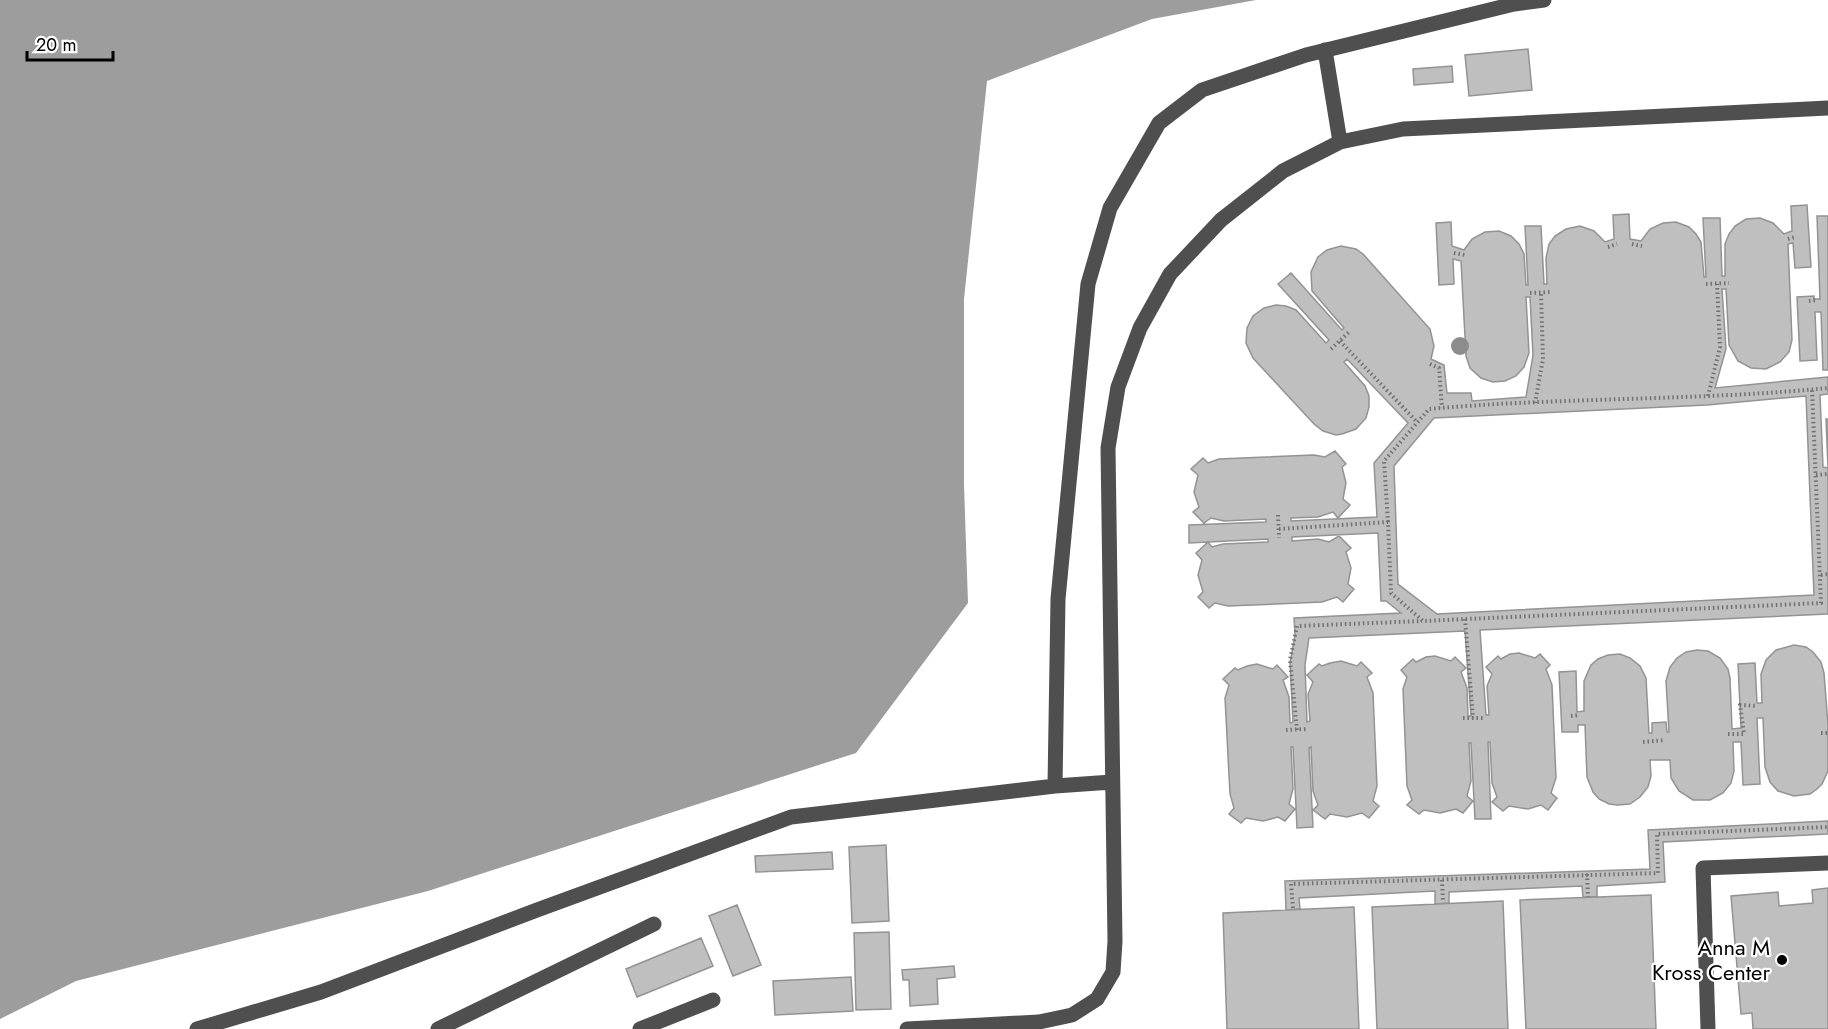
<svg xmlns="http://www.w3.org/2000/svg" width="1828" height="1029" viewBox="0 0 1828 1029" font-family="Jost,sans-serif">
	<rect width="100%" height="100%" fill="#fff"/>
	<!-- water -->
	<path fill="#9d9d9d" d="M 0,0 L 1256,0 L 1152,19 L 987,81 L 964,299 L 964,485 L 968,603 L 856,753 L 428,891 L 76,981 L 0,1019 Z"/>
	<!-- building -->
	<path fill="#bfbfbf" stroke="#939393" stroke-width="1.5" fill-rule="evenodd" d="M 1528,49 L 1532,90 L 1469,96 L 1465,55 Z
		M 1452,66 L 1453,82 L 1414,85 L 1413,69 Z
		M 1807,205 L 1811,267 L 1795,268 L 1793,243 L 1788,244 L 1792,340 L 1789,352 L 1780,362 L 1766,369 L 1751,368 L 1738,361 L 1729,345 L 1726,289 L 1722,289 L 1726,349 L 1715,388 L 1828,377 L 1828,394 L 1820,395 L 1823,467 L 1828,468 L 1826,419 L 1828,419 L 1828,614 L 1480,630 L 1486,715 L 1489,715 L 1487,686 L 1492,674 L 1486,667 L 1498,656 L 1501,659 L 1510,654 L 1519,653 L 1535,658 L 1540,654 L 1550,665 L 1546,669 L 1552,685 L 1556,778 L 1551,793 L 1557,798 L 1548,810 L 1541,805 L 1528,809 L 1509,806 L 1503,811 L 1492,802 L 1497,797 L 1492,783 L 1490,742 L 1488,742 L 1491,819 L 1475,819 L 1471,743 L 1469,743 L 1471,781 L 1467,796 L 1473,801 L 1463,813 L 1456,809 L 1440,813 L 1424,810 L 1419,814 L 1407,805 L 1412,800 L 1407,786 L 1403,689 L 1407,677 L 1401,670 L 1413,659 L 1416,662 L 1426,657 L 1435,656 L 1451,661 L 1455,657 L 1466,668 L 1461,672 L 1467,688 L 1468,716 L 1471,716 L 1465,631 L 1309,638 L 1305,665 L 1307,722 L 1310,721 L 1308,694 L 1313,682 L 1307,675 L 1319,664 L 1322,666 L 1330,663 L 1341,661 L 1357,666 L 1361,662 L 1372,673 L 1367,677 L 1373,693 L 1377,786 L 1373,801 L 1379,806 L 1369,818 L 1362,813 L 1347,817 L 1330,814 L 1325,819 L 1313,810 L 1318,805 L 1313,791 L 1311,747 L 1309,748 L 1313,827 L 1297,828 L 1293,747 L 1291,747 L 1293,789 L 1289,804 L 1295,809 L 1285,821 L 1278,817 L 1263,821 L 1246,818 L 1241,823 L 1229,814 L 1234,808 L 1230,794 L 1225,698 L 1229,685 L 1223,679 L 1235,668 L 1238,670 L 1247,666 L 1257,664 L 1273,669 L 1277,665 L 1288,677 L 1283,680 L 1289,697 L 1290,723 L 1293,722 L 1290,663 L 1295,635 L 1294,618 L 1401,613 L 1386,601 L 1381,601 L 1378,533 L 1292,537 L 1292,541 L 1318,539 L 1329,542 L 1339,536 L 1351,548 L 1346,552 L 1351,568 L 1348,584 L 1354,589 L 1343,602 L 1337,597 L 1322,602 L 1228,606 L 1215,603 L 1209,608 L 1198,597 L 1203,592 L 1198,575 L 1202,560 L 1196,553 L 1208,542 L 1212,547 L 1223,544 L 1268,542 L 1268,539 L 1189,543 L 1189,525 L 1266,522 L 1266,519 L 1224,521 L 1211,518 L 1204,523 L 1193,512 L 1199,507 L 1194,492 L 1198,475 L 1191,469 L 1203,458 L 1208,463 L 1219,459 L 1314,455 L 1325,457 L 1335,451 L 1346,464 L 1342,467 L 1346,483 L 1343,499 L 1350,505 L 1338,518 L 1333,512 L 1318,517 L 1291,518 L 1291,521 L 1377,517 L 1374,463 L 1408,423 L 1347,359 L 1344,362 L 1365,386 L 1369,396 L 1369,407 L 1366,418 L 1356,429 L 1342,434 L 1336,435 L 1323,431 L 1314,424 L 1253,358 L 1246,343 L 1247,328 L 1253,316 L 1264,308 L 1276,305 L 1286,306 L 1296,310 L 1326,343 L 1329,340 L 1278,284 L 1291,273 L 1342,330 L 1344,328 L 1312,291 L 1311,272 L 1318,257 L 1327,250 L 1341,246 L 1356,249 L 1363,254 L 1430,329 L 1434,346 L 1431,359 L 1444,365 L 1447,393 L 1471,393 L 1472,401 L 1526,397 L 1533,355 L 1530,297 L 1526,297 L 1529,353 L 1524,367 L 1516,376 L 1505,381 L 1493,382 L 1481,378 L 1470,368 L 1466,356 L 1461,261 L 1453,259 L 1454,284 L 1439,285 L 1436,223 L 1451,222 L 1452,246 L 1464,250 L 1472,239 L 1485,232 L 1499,231 L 1511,236 L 1519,244 L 1524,254 L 1526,285 L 1528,285 L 1525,226 L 1541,226 L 1544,284 L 1547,284 L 1546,258 L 1549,244 L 1555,236 L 1566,229 L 1580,226 L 1594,231 L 1605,242 L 1614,239 L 1613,215 L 1629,214 L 1630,239 L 1641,241 L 1650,229 L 1663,223 L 1676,222 L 1689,227 L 1696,234 L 1701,242 L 1704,277 L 1706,277 L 1703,218 L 1720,218 L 1722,276 L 1725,276 L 1725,244 L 1729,234 L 1735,226 L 1746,219 L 1760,218 L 1773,223 L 1784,234 L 1792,231 L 1791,206 ZM 1806,396 L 1814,595 L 1437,614 L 1398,584 L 1394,466 L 1434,418 L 1707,405 Z
		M 1817,216 L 1828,216 L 1828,370 L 1823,370 L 1821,312 L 1815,312 L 1817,360 L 1800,361 L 1797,297 L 1814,296 L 1814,299 L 1820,299 Z
		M 1794,645 L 1806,647 L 1813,652 L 1821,662 L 1824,673 L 1828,725 L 1828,771 L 1822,784 L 1817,789 L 1810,794 L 1794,796 L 1778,791 L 1770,782 L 1765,767 L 1763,718 L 1757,718 L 1760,784 L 1743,785 L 1741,742 L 1733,742 L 1734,771 L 1731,783 L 1723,793 L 1710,800 L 1693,800 L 1679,791 L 1671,778 L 1670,760 L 1650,760 L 1651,776 L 1648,787 L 1640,797 L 1630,804 L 1618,805 L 1609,804 L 1599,799 L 1593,792 L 1587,777 L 1585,725 L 1578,725 L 1578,732 L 1562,732 L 1559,672 L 1576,671 L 1577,712 L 1584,711 L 1584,681 L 1591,665 L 1598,659 L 1608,655 L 1620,654 L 1630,658 L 1640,666 L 1646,678 L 1649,733 L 1652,733 L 1652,723 L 1666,722 L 1667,732 L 1669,732 L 1666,681 L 1670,667 L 1677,658 L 1686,652 L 1697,650 L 1708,651 L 1720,658 L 1728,669 L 1730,678 L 1732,729 L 1741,728 L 1738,664 L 1755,663 L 1757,703 L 1762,703 L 1761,674 L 1766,660 L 1776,650 Z
		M 1828,821 L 1828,834 L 1663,842 L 1665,882 L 1597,886 L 1597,897 L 1583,897 L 1582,886 L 1449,892 L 1449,903 L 1435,904 L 1435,891 L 1299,898 L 1300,909 L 1286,910 L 1285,881 L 1650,869 L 1648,830 Z
		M 886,845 L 889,921 L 852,923 L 849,847 Z
		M 832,852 L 833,869 L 756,872 L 755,856 Z
		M 1828,888 L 1828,1029 L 1753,1029 L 1752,1013 L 1741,1014 L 1731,896 L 1778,892 L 1779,906 L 1813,903 L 1812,890 Z
		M 1651,895 L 1656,1029 L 1526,1029 L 1520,900 Z
		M 1503,901 L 1508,1029 L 1377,1029 L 1372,907 Z
		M 737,905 L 761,965 L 733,976 L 709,916 Z
		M 1354,907 L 1359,1029 L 1227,1029 L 1223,913 Z
		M 889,932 L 891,1009 L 856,1010 L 854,933 Z
		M 701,938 L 713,966 L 637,997 L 626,969 Z
		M 954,966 L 955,977 L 937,979 L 938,1004 L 910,1006 L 909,980 L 903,980 L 902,970 Z
		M 851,977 L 853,1011 L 775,1015 L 773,981 Z"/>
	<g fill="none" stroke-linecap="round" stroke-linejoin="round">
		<!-- path -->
		<path stroke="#717171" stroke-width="4" stroke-dasharray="1.5 3" stroke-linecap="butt" d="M 1788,239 L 1795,237
			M 1632,244 L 1642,246
			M 1608,247 L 1617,244
			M 1454,253 L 1465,255
			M 1706,284 L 1729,283
			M 1530,293 L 1550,292
			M 1809,301 L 1817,300
			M 1340,341 L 1417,422
			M 1331,349 L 1349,332
			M 1430,364 L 1439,368 L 1442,408
			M 1708,396 L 1720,347 L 1717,284
			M 1535,403 L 1543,359 L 1541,293
			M 1816,475 L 1828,474
			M 1278,515 L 1279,538
			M 1388,522 L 1384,461 L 1429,409 C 1562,397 1695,401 1828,388
			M 1279,529 L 1388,522 L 1391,593 L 1423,621 L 1821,603 L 1812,389
			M 1821,575 L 1828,574
			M 1465,619 L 1473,718
			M 1571,716 L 1579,715
			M 1463,718 L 1484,718
			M 1286,730 L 1307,729
			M 1297,730 L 1290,660 L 1297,626 L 1422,621
			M 1821,733 L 1828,733
			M 1728,734 L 1744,734 L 1740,705 L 1757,706
			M 1643,742 L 1665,740
			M 1587,874 L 1588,897
			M 1442,880 L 1443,902
			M 1293,908 L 1291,884 L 1658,873 L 1657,834 L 1828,827"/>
		<!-- minor -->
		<path stroke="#4f4f4f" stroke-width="15" d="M 1325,50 L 1340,142
			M 1055,786 L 1058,599 L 1088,284 L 1110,208 L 1159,123 L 1202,90 L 1306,55 L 1514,4 L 1544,0
			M 197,1029 L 321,992 L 537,910 L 791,817 L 1055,786 L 1112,782
			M 438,1029 L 654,924
			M 640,1029 L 713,1000
			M 907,1029 L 1039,1022 L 1072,1015 L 1097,999 L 1113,972 L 1115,941 L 1108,448 L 1118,387 L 1140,328 L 1170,274 L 1221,220 L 1283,171 L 1340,142 L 1403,129 L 1828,108
			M 1708,1029 L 1703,868 L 1828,863"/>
	</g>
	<!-- trees -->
	<circle fill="#8c8c8c" cx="1460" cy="346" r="9"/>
	<!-- markers -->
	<circle fill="#000" stroke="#fff" stroke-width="2" cx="1782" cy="960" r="6"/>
	<g text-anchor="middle" stroke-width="4.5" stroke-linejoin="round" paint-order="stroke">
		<!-- poi labels -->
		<g font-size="22" fill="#000" stroke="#fff" text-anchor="end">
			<text x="1770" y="955">Anna M<tspan x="1770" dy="25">Kross Center</tspan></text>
		</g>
	</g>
	<!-- scale -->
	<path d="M27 51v9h86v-9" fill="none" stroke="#000000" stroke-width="3"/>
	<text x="36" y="51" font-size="18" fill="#000000" stroke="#ffffff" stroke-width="4.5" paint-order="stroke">20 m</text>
</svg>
